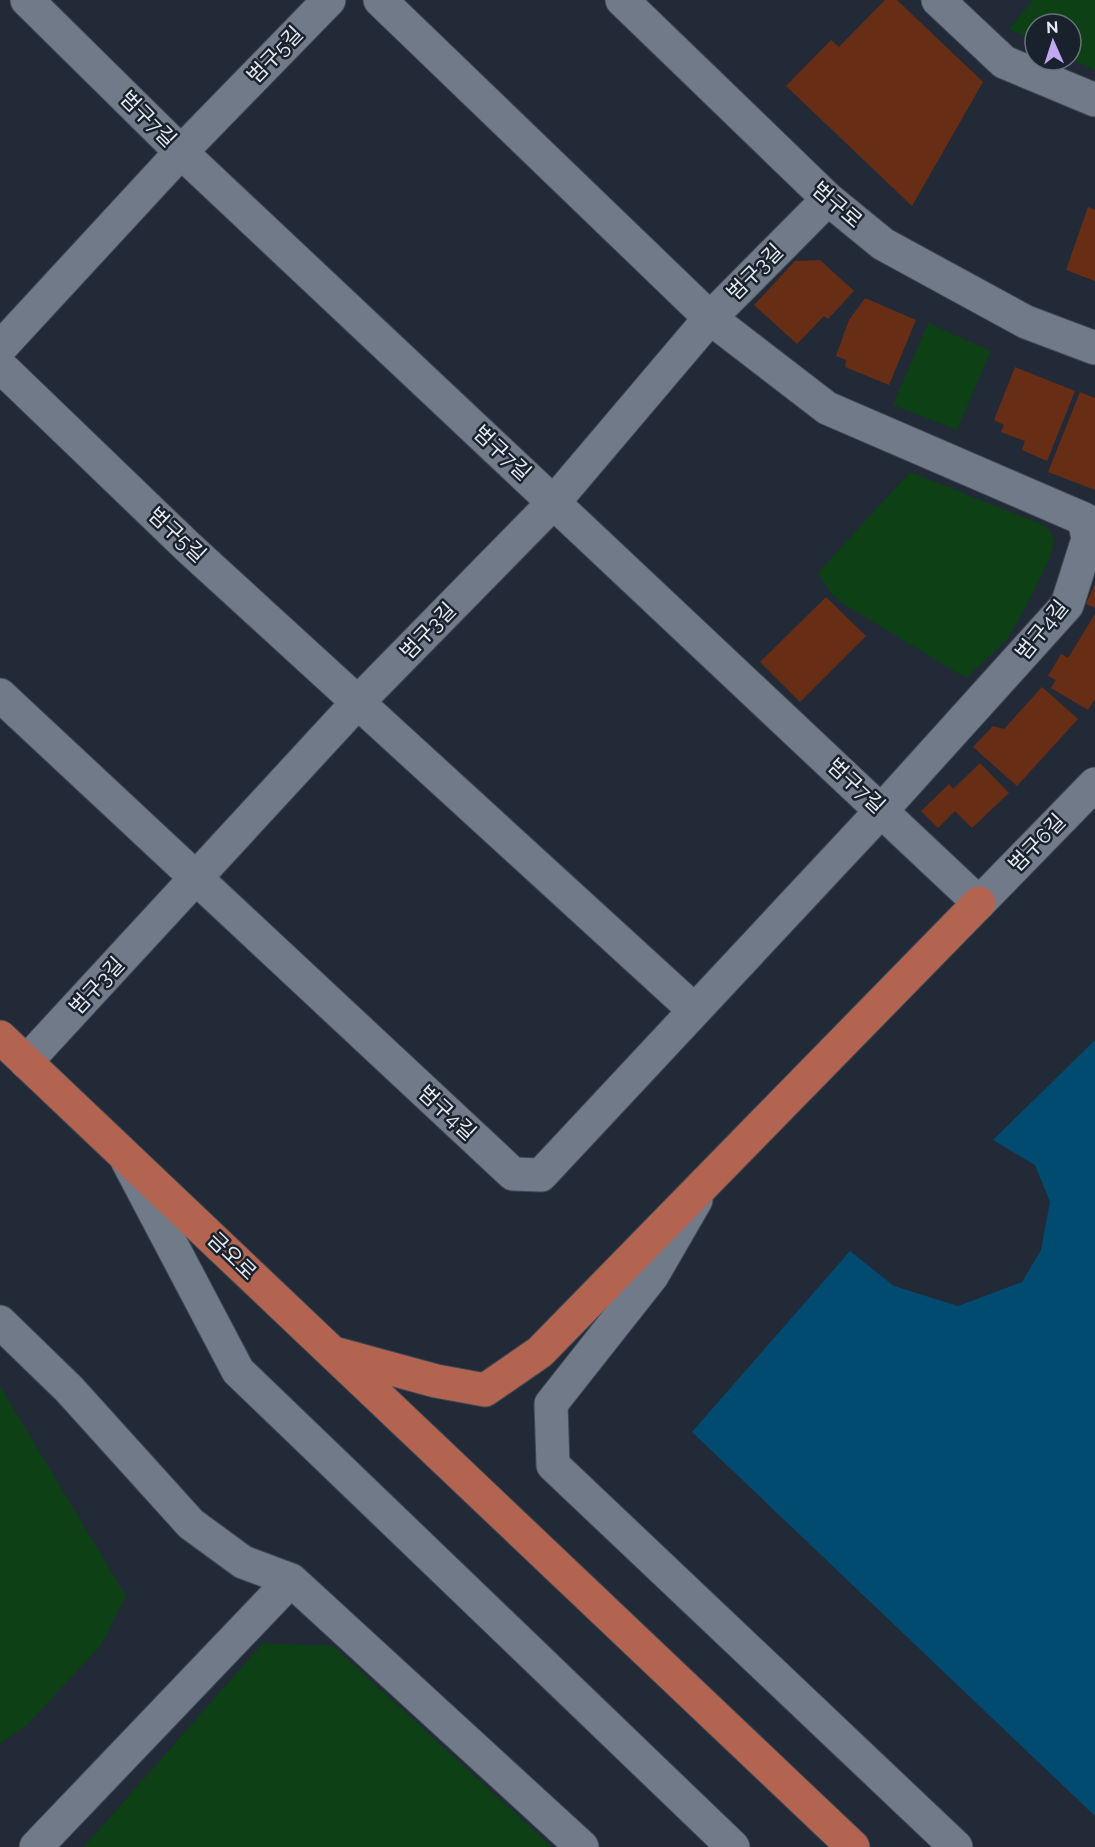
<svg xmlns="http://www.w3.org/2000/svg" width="1095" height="1847" viewBox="0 0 1095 1847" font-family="Raleway,'Noto Sans KR',sans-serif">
	<rect width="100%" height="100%" fill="#222a37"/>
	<!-- green -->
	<path fill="#0d4014" d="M 1033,0 L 1095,0 L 1095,70 L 1071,59 L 1071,24 L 1035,24 L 1035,41 L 1009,29 Z
		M 928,323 L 991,351 L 957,430 L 893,405 Z
		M 910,472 L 1043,525 L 1051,532 L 1054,542 L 1049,560 L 1027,605 L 1007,640 L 966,678 L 845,605 L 832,594 L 818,573 Z
		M 0,1386 L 126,1596 L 101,1645 L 28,1724 L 0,1744 Z
		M 263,1643 L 333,1646 L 552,1847 L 84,1847 Z"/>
	<!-- water -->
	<path fill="#014b71" d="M 1095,1040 L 1095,1816 L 692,1432 L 850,1251 L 894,1286 L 958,1306 L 1022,1282 L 1041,1250 L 1050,1202 L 1035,1165 L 993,1140 Z"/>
	<!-- building -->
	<path fill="#672e15" d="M 885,0 L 897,0 L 983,82 L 912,206 L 786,86 L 831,40 L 839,47 Z
		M 1088,207 L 1095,210 L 1095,281 L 1066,270 Z
		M 820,260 L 854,291 L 828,319 L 824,316 L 797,344 L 754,305 L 795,261 Z
		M 865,298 L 916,320 L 889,385 L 845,367 L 846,360 L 836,356 L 849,320 Z
		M 1015,367 L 1075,391 L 1047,461 L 1022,450 L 1025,441 L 1001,432 L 1004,425 L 994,420 Z
		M 1080,392 L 1095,398 L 1095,490 L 1048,472 Z
		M 1095,584 L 1095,608 L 1086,604 Z
		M 826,597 L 866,636 L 800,702 L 760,662 Z
		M 1095,614 L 1095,699 L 1088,710 L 1051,688 L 1056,680 L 1048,676 L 1061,654 L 1068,658 Z
		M 1042,687 L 1078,719 L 1017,786 L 973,747 L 993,726 L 1004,729 Z
		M 980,763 L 1009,793 L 972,828 L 955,811 L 938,828 L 921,811 L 949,784 L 953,789 Z"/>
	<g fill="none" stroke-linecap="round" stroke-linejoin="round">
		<!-- minor casing -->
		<g stroke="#3f4751" stroke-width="35">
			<path id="minor" d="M 27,0 L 181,152 L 979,903 L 1095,784
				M 622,0 L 828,199 L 883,244 L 1026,322 L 1095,348
				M 938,0 L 1004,62 L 1095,100
				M 0,348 L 181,152 L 329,0
				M 0,366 L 188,547 L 693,1009
				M 0,695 L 513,1174 L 541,1175 L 882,810 L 1067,605 L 1088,539 L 1084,519 L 827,408 L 710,318 L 380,0
				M 26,1062 L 358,702 L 554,502 L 710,318 L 828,199
				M 127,1160 L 238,1371 L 733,1847
				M 696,1200 L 652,1276 L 551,1404 L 553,1465 L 956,1847
				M 0,1322 L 69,1389 L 191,1524 L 243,1562 L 291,1580 L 582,1847
				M 36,1847 L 291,1580"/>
		</g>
		<!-- major casing -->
		<g stroke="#3f4751" stroke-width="35">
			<path id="major" d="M 0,1037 L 853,1847
				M 337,1354 L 436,1381 L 485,1390 L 540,1352 L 979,903"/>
		</g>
		<!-- minor -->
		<use href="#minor" stroke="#707a88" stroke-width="33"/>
		<!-- major -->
		<use href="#major" stroke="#b26451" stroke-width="33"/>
	</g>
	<g text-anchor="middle" stroke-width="5" stroke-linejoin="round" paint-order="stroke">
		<!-- street labels -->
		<g font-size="21" fill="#e4eaf2" stroke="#19212c">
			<text transform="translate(275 55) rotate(-46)" y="7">범구5길</text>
			<text transform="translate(148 119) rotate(45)" y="7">범구7길</text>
			<text transform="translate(837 205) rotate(41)" y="7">범구로</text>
			<text transform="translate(755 272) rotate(-45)" y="7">범구3길</text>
			<text transform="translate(502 453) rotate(43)" y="7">범구7길</text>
			<text transform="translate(177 535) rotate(43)" y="7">범구5길</text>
			<text transform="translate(1042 630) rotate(-51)" y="7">범구4길</text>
			<text transform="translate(428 631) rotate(-46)" y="7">범구3길</text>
			<text transform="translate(856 786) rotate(43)" y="7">범구7길</text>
			<text transform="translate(1037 843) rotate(-46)" y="7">범구6길</text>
			<text transform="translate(97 986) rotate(-47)" y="7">범구3길</text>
			<text transform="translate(447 1113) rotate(43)" y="7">범구4길</text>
			<text transform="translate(232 1256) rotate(44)" y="7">금오로</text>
		</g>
	</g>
	<!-- north arrow -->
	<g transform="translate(1053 42) rotate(357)"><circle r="28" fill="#19212c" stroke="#6a717b" stroke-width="1.5"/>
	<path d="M0-4.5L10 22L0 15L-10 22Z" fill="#c2a8f2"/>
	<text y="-9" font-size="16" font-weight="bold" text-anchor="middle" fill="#e4eaf2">N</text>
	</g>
</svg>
